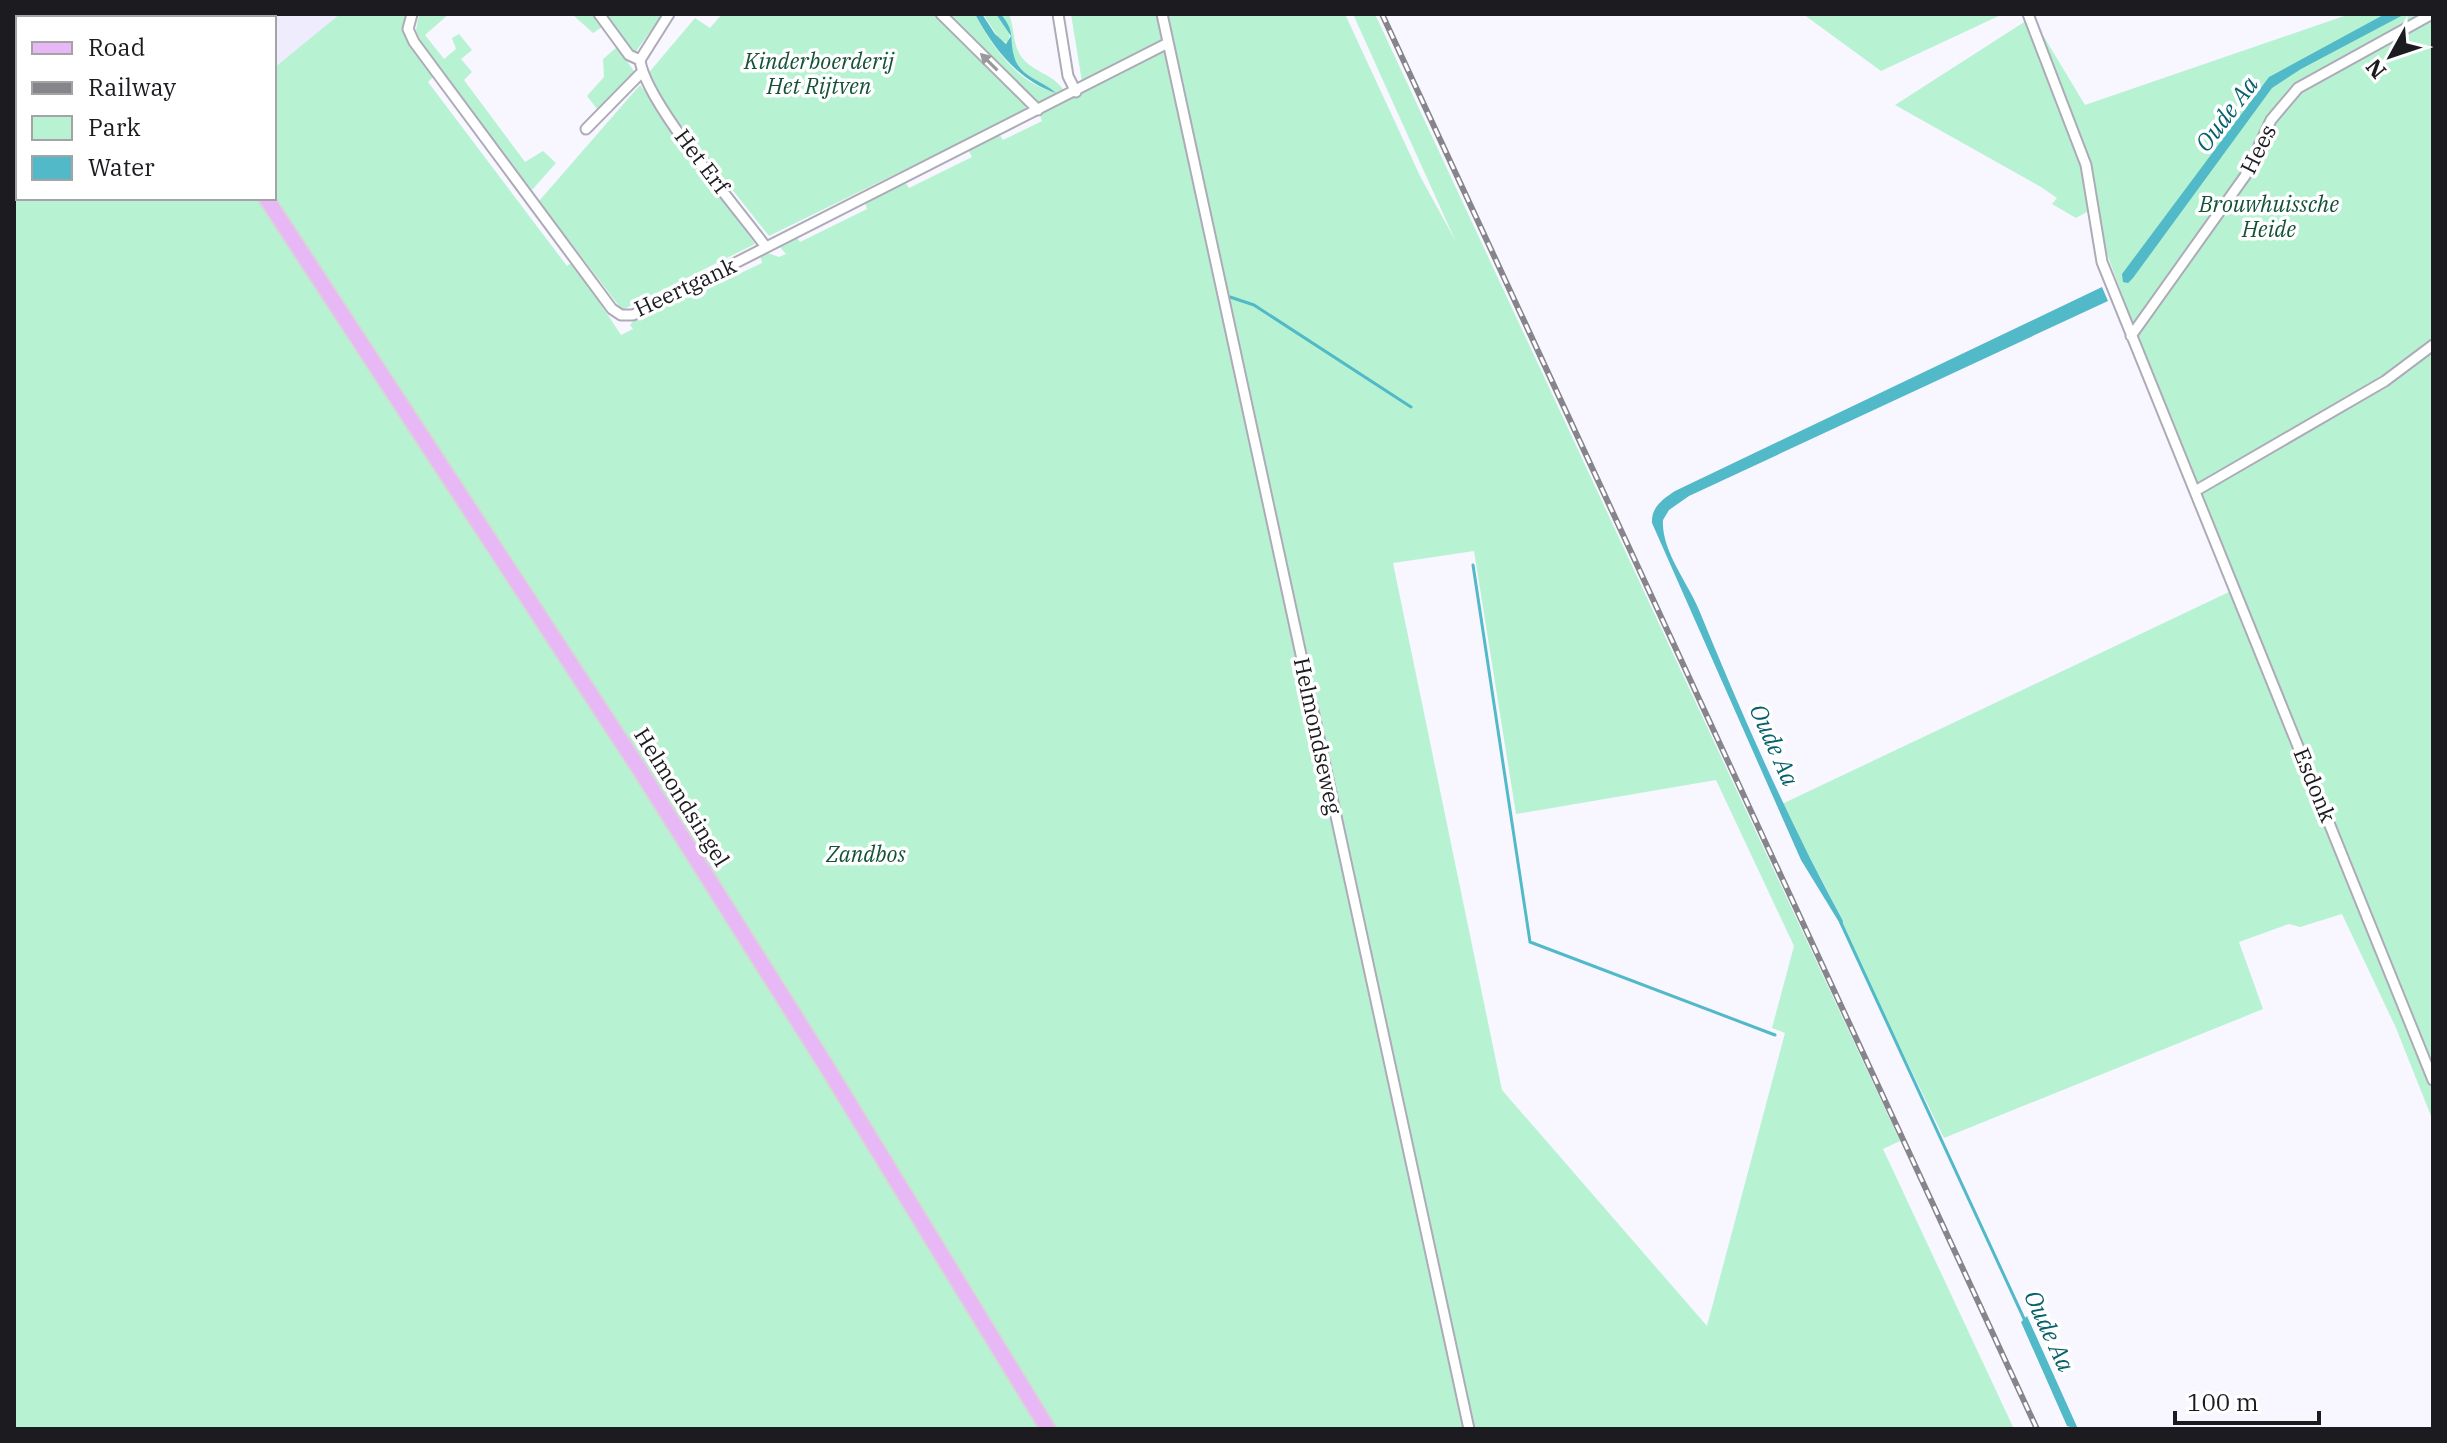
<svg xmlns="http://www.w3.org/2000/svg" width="2447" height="1443" viewBox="0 0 2447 1443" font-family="'IBM Plex Serif',serif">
	<rect width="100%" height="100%" fill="#f8f6ff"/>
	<!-- built -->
	<path fill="#efecfd" d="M 181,14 L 414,14 L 274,125 L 274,18 L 183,18 Z"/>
	<!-- green -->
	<path fill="#b7f3d3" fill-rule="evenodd" d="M 14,14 L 119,14 L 122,18 L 18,18 L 18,141 L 14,144 Z
		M 168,14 L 244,14 L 247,18 L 170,18 Z
		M 340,14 L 408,14 L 405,27 L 434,76 L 428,82 L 567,266 L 573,262 L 621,335 L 633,329 L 630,325 L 637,317 L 690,289 L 694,295 L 762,263 L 760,255 L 765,252 L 779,257 L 786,254 L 779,246 L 796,236 L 800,242 L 867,209 L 865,202 L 905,182 L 909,188 L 972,157 L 968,149 L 999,134 L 1003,140 L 1042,121 L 1039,113 L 1101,82 L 1100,74 L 1082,82 L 1071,14 L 1345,14 L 1420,176 L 1455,240 L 1353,14 L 1375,14 L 1900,1141 L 1883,1149 L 2014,1429 L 14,1429 L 14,146 L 18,148 L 18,198 L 274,198 L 274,68 ZM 1474,551 L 1516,814 L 1716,780 L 1794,946 L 1772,1028 L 1785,1033 L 1707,1326 L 1502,1090 L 1393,563 Z
		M 419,14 L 449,14 L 425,35 L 444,59 L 456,49 L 452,38 L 459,34 L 472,50 L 461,59 L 472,72 L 464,80 L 525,162 L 543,151 L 556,163 L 532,190 L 421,42 L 416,30 Z
		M 572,14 L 592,14 L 602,27 L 593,33 Z
		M 603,14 L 663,14 L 634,54 Z
		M 722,14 L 934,14 L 1024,101 L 1026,110 L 769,236 L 666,106 L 646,76 L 695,18 L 710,28 Z
		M 946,14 L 975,14 C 991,45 1019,86 1056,92 C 1041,82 1018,76 1013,55 C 1010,38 1013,29 1001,14 L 1009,14 C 1014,26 1013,42 1019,53 C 1029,72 1054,73 1064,91 L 1042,103 L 1030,98 Z
		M 983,14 L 996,14 L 1010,31 L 1008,43 L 1000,40 Z
		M 1803,14 L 2003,14 L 1881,71 Z
		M 2350,14 L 2433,14 L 2433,1121 L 2396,1028 L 2342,914 L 2300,927 L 2289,924 L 2239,942 L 2263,1009 L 1944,1138 L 1850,944 L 1842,927 L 1843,921 L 1782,804 L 2229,592 L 2236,607 L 2134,327 L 2120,299 L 2123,297 L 2093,216 L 2087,212 L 2076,218 L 2052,204 L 2057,198 L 2041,187 L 1895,105 L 2032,17 L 2085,105 Z
		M 617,47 L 636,74 L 601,114 L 587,96 L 604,77 L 603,59 Z
		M 640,85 L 755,244 L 622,310 L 539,201 Z"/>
	<!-- water -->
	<path fill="#52b9c8" d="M 975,14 L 982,14 L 995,34 L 1006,44 L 1011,36 L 996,14 L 1001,14 C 1016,33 1009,37 1014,56 C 1019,77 1044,81 1056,93 C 1019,81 993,48 975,14 Z
		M 2385,14 L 2405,14 L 2301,69 L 2272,88 L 2133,278 L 2128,283 L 2123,282 L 2122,274 L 2269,77 Z
		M 2102,287 L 2108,301 L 1689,496 L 1669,510 L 1663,520 C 1661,550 1688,583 1699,610 C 1743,717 1788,820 1843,921 L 1842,927 L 1801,860 L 1652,523 C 1651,507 1663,499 1675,491 Z
		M 2027,1316 L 2078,1429 L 2067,1426 L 2021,1322 Z"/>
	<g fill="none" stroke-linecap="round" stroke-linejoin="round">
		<!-- stream -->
		<path stroke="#52b9c8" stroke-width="3" d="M 1230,297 L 1254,305 L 1411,407
			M 1473,565 L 1530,942 L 1775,1035
			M 1841,923 L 2026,1323"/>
		<!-- minor casing -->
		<g stroke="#adabb8" stroke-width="13">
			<path id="minor" d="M 132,14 L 134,18
				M 412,14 L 408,29 L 414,42 L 612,309 L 621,315 L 633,315 L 1168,43
				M 599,14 L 629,55 L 640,60 C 645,102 737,207 766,247
				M 941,14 L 1038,110
				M 1058,14 L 1068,76 L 1076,92
				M 1162,14 L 1469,1429
				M 2028,14 L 2086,165 L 2102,262 L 2433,1080
				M 640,60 L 669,14
				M 586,129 L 642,72
				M 2131,336 L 2245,176 L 2271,120 L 2298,88 L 2432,14
				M 2197,490 L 2385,381 L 2433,345"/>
		</g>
		<!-- primary casing -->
		<g stroke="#d6d6d7" stroke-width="18">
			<path id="primary" d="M 147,14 L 149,18
				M 266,198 L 640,770 L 825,1064 L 1048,1429"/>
		</g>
		<!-- minor -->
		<use href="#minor" stroke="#fff" stroke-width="9"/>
		<!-- primary -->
		<use href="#primary" stroke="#e8b7f6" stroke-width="14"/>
		<!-- rail casing -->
		<g stroke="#87858c" stroke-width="6">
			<path id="rail" d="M 1382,14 L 2037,1429"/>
		</g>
		<!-- rail -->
		<use href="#rail" stroke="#fff" stroke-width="3" stroke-dasharray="9" stroke-linecap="butt"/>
	</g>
	<!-- one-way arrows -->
	<defs><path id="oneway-solid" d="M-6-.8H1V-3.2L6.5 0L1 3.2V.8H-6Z" transform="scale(2)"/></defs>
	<use fill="#99989b" href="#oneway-solid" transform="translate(989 62) rotate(-135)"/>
	<g text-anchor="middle" stroke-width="7" stroke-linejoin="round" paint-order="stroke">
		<!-- park labels -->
		<g font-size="22" font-style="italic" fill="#145238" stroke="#fff">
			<text x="819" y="69">Kinderboerderij<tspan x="819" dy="25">Het Rijtven</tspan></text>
			<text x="2269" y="212">Brouwhuissche<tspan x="2269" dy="25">Heide</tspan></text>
			<text x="866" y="862">Zandbos</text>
		</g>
		<!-- street labels -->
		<g font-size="22" fill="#1c1b20" stroke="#fff">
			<text transform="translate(2258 149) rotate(-63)" y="8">Hees</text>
			<text transform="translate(702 161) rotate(53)" y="8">Het Erf</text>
			<text transform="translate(685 287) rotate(-25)" y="8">Heertgank</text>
			<text transform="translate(1318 736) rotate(78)" y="8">Helmondseweg</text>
			<text transform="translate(2315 785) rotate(68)" y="8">Esdonk</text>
			<text transform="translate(682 797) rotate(58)" y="8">Helmondsingel</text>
		</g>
		<!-- water labels -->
		<g font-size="24" font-style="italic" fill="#06616c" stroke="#fff">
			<text transform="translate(2227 114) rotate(-53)" y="8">Oude Aa</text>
			<text transform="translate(1774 745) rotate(66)" y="8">Oude Aa</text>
			<text transform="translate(2049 1331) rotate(65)" y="8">Oude Aa</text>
		</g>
	</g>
	<!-- border -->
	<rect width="2447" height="1443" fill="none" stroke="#1c1b20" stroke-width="32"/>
	<!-- legend -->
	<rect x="16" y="16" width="260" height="184" fill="#ffffff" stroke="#a4a4a6" stroke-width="2"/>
	<rect x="32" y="42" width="40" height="12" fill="#e8b7f6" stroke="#a4a4a6" stroke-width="2"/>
	<text x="88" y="56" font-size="24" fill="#1c1b20">Road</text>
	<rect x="32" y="82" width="40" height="12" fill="#87858c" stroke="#a4a4a6" stroke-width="2"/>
	<text x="88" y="96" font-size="24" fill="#1c1b20">Railway</text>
	<rect x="32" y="116" width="40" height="24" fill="#b7f3d3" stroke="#a4a4a6" stroke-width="2"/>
	<text x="88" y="136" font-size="24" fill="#1c1b20">Park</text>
	<rect x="32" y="156" width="40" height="24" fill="#52b9c8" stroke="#a4a4a6" stroke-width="2"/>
	<text x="88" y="176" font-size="24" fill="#1c1b20">Water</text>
	<!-- north arrow -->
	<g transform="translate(2391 56) rotate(230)" stroke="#ffffff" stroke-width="6" paint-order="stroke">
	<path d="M0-6L14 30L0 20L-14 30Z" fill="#1c1b20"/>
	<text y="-12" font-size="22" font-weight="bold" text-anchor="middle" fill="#1c1b20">N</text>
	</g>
	<!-- scale -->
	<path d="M2175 1411v12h144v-12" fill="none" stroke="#1c1b20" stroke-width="4"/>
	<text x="2187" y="1411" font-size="24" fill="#1c1b20" stroke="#ffffff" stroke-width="6" paint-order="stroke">100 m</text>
</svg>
